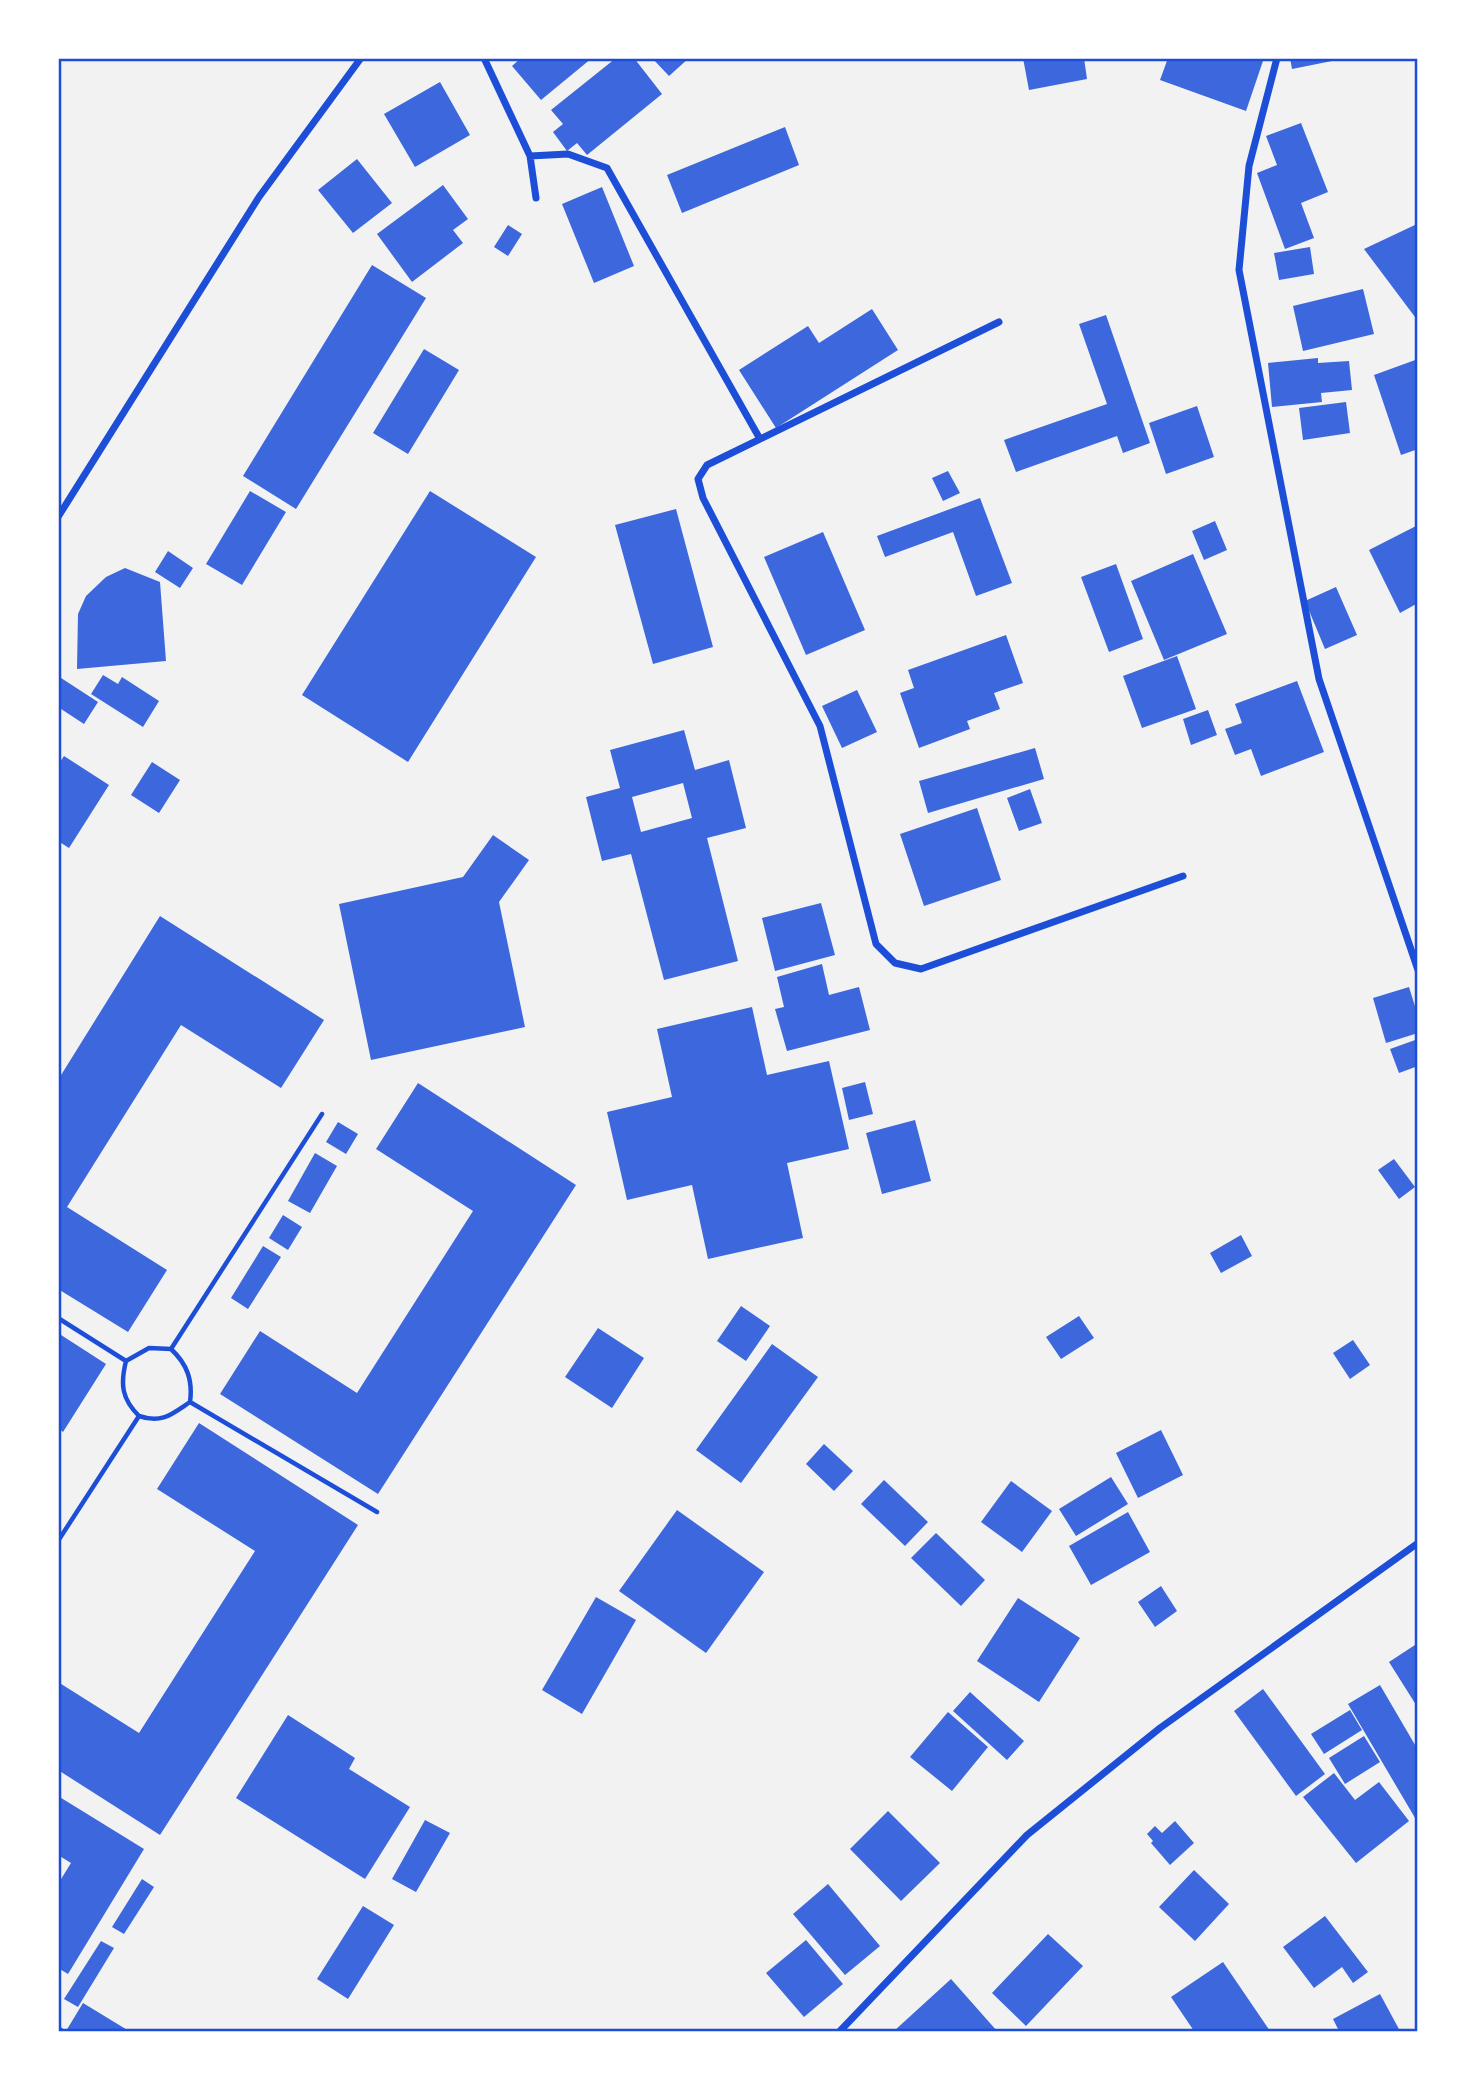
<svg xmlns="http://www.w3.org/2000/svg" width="1476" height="2089" viewBox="0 0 1476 2089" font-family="'Public Sans',sans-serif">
	<rect width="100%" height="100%" fill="#f2f2f2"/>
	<!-- building -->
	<path fill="#3d67dc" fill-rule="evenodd" d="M 521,58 L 592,58 L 541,100 L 512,66 Z
		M 616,58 L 634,58 L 662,94 L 587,155 L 577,143 L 567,151 L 553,132 L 563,124 L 551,110 Z
		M 652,58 L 689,58 L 669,76 Z
		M 1023,58 L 1084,58 L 1087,79 L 1029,90 Z
		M 1168,58 L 1264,58 L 1246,111 L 1160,80 Z
		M 1290,58 L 1342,58 L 1342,59 L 1292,69 Z
		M 440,82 L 470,135 L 415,167 L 384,114 Z
		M 1301,123 L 1328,192 L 1301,203 L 1314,238 L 1285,249 L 1257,173 L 1277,165 L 1266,136 Z
		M 785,127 L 799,165 L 682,213 L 667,175 Z
		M 357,159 L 392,203 L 353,233 L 318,190 Z
		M 443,185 L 468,219 L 453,230 L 463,243 L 412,282 L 377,234 Z
		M 602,187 L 634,266 L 594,283 L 562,204 Z
		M 1417,224 L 1418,226 L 1418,321 L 1364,249 Z
		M 508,225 L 522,234 L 508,256 L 494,247 Z
		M 1310,247 L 1314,274 L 1279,280 L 1274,253 Z
		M 372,265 L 426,298 L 296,509 L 243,476 Z
		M 1363,289 L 1374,334 L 1303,351 L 1293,306 Z
		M 872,309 L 898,350 L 776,428 L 739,370 L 808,326 L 819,343 Z
		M 1106,315 L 1150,443 L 1123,453 L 1117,436 L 1016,472 L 1004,440 L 1107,404 L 1079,324 Z
		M 424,349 L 459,370 L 408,454 L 373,433 Z
		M 1318,358 L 1318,363 L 1349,361 L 1352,390 L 1321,393 L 1322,402 L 1272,407 L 1268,363 Z
		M 1418,359 L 1418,449 L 1401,455 L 1374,375 Z
		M 1346,402 L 1350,433 L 1303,440 L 1299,408 Z
		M 1197,406 L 1214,457 L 1166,474 L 1149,423 Z
		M 948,471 L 960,493 L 943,501 L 932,478 Z
		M 250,491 L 286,512 L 242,585 L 206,564 Z
		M 430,491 L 536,557 L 408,762 L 302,695 Z
		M 980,498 L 1012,583 L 976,596 L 953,532 L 885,557 L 877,536 Z
		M 676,509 L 713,647 L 653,664 L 615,525 Z
		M 1215,521 L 1227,550 L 1204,560 L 1192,531 Z
		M 1418,525 L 1418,603 L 1400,613 L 1369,550 Z
		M 823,532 L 865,630 L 806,655 L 764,557 Z
		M 168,551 L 193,568 L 180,588 L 155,572 Z
		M 1193,554 L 1227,634 L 1164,660 L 1131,581 Z
		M 1116,564 L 1143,639 L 1109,652 L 1081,577 Z
		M 125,568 L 160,582 L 166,661 L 77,669 L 78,614 L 86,596 L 106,577 Z
		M 1336,587 L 1357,635 L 1325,649 L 1305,601 Z
		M 1006,635 L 1023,683 L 994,693 L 1000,709 L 967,721 L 970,729 L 919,748 L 900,693 L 914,688 L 908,670 Z
		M 1177,656 L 1196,709 L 1142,728 L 1123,676 Z
		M 103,675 L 118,684 L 122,677 L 159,701 L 143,727 L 91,694 Z
		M 58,676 L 98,702 L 84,724 L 58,707 Z
		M 1297,681 L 1324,752 L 1261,776 L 1251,749 L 1235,755 L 1225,729 L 1242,723 L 1235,704 Z
		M 857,690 L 877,732 L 842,748 L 822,706 Z
		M 1208,710 L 1217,735 L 1191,745 L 1183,719 Z
		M 684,730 L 695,770 L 729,760 L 746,828 L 707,838 L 738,961 L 664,980 L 631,854 L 602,861 L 586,797 L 620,788 L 610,750 ZM 683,783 L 692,818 L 641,832 L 632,797 Z
		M 1035,748 L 1044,779 L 928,813 L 919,781 Z
		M 64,756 L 109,785 L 69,848 L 58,841 L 58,765 Z
		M 152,762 L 180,780 L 159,813 L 131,795 Z
		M 1030,789 L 1042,823 L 1019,831 L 1007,798 Z
		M 977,808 L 1001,880 L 924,906 L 900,834 Z
		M 493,835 L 529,860 L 499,902 L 525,1027 L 371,1060 L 339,904 L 463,877 Z
		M 821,903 L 835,955 L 775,971 L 762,918 Z
		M 160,916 L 324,1020 L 281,1088 L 181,1025 L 67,1207 L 167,1270 L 128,1332 L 58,1289 L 58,1080 Z
		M 822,964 L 829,995 L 859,987 L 870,1030 L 787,1051 L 775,1009 L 784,1007 L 777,977 Z
		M 1409,987 L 1418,1016 L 1418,1033 L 1386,1043 L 1373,998 Z
		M 752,1007 L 767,1075 L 829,1061 L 849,1149 L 787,1163 L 803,1238 L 708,1259 L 692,1185 L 627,1200 L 607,1112 L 672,1097 L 657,1029 Z
		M 1418,1039 L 1418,1066 L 1399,1073 L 1390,1049 Z
		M 865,1082 L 873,1114 L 849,1120 L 842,1088 Z
		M 418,1083 L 576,1185 L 378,1494 L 220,1394 L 260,1331 L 357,1393 L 473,1211 L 376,1149 Z
		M 915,1120 L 931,1181 L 882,1194 L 866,1133 Z
		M 338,1122 L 358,1134 L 346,1154 L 326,1142 Z
		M 315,1153 L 337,1166 L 310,1213 L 288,1201 Z
		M 1394,1159 L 1415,1187 L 1399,1199 L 1378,1170 Z
		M 283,1215 L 302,1227 L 288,1250 L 269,1238 Z
		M 1241,1235 L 1252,1256 L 1221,1273 L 1210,1253 Z
		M 263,1246 L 281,1257 L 248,1309 L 231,1298 Z
		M 741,1306 L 770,1326 L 746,1361 L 717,1341 Z
		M 1079,1316 L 1094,1338 L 1061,1359 L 1046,1337 Z
		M 598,1328 L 644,1358 L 612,1408 L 565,1377 Z
		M 58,1333 L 106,1364 L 63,1432 L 58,1428 Z
		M 1353,1340 L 1370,1365 L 1350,1379 L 1333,1353 Z
		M 772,1344 L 818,1377 L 741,1483 L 696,1450 Z
		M 199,1423 L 358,1525 L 160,1835 L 58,1770 L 58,1682 L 139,1733 L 255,1551 L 157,1489 Z
		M 1161,1430 L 1183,1475 L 1138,1498 L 1116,1453 Z
		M 824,1444 L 853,1471 L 834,1491 L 806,1464 Z
		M 1111,1477 L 1128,1504 L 1076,1536 L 1059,1509 Z
		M 884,1480 L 928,1522 L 905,1546 L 861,1504 Z
		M 1011,1481 L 1052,1511 L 1022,1552 L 981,1522 Z
		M 677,1510 L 764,1572 L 706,1653 L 619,1591 Z
		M 1128,1512 L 1150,1552 L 1091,1585 L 1069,1546 Z
		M 936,1533 L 985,1580 L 961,1606 L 911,1558 Z
		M 1161,1586 L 1177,1611 L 1155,1627 L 1138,1602 Z
		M 596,1597 L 636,1620 L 582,1714 L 542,1690 Z
		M 1018,1598 L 1080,1638 L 1039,1702 L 977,1661 Z
		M 1418,1643 L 1418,1708 L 1389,1662 Z
		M 1380,1685 L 1418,1750 L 1418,1823 L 1348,1704 Z
		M 1263,1689 L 1325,1774 L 1296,1796 L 1234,1711 Z
		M 970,1692 L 1024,1741 L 1007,1760 L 953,1711 Z
		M 1350,1710 L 1362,1730 L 1324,1754 L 1311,1734 Z
		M 948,1712 L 988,1747 L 952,1791 L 910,1757 Z
		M 288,1715 L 355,1758 L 349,1769 L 410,1807 L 365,1879 L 236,1798 Z
		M 1364,1736 L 1380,1762 L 1345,1784 L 1329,1758 Z
		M 1334,1773 L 1355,1800 L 1379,1782 L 1409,1821 L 1356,1863 L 1303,1797 Z
		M 58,1796 L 144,1849 L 68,1974 L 58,1968 L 58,1884 L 71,1863 L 58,1855 Z
		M 888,1811 L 940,1863 L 901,1901 L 850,1849 Z
		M 425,1820 L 450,1833 L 416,1892 L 392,1879 Z
		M 1175,1821 L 1194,1843 L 1170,1865 L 1151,1843 L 1153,1841 L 1147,1834 L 1155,1826 L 1162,1833 Z
		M 1194,1870 L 1229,1904 L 1195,1941 L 1159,1907 Z
		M 142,1879 L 154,1887 L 124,1934 L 112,1927 Z
		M 828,1884 L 880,1946 L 845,1975 L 793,1914 Z
		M 363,1906 L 394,1925 L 348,1999 L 317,1979 Z
		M 1325,1916 L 1368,1972 L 1353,1983 L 1342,1967 L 1314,1988 L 1283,1947 Z
		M 1048,1934 L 1083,1966 L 1026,2026 L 992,1993 Z
		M 806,1940 L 843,1984 L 804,2017 L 766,1973 Z
		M 101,1941 L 114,1948 L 78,2007 L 64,1999 Z
		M 1223,1962 L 1270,2031 L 1194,2031 L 1171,1997 Z
		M 951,1979 L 997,2031 L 894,2031 Z
		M 1380,1994 L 1400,2031 L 1339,2031 L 1333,2019 Z
		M 83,2003 L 129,2031 L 58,2031 L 58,2025 L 66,2031 Z"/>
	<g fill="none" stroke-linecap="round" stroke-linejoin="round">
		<!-- path -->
		<path stroke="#1d4ed8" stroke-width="4.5" d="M 58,1318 L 126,1361
			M 171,1349 C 187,1364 193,1380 190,1402
			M 139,1416 C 122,1399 120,1385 126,1361 L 149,1348 L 171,1349 L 322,1114
			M 58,1541 L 139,1416 C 162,1424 172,1414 190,1402 L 377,1512"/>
		<!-- minor -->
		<path stroke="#1d4ed8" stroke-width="7" d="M 484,58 L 530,156 L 536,198
			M 1277,58 L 1249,166 L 1239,270 L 1319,679 L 1418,970
			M 530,156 L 568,154 L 607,168 L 760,439
			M 999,322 L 707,465 L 698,479 L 703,498 L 820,726 L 876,944 L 895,963 L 921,969 L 1183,876
			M 58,517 L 259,197 L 361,58
			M 840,2031 L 1027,1835 L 1160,1728 L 1418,1543"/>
	</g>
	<!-- border -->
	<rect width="1476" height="2089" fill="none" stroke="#ffffff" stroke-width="119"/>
	<rect x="60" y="60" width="1356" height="1970" fill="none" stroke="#1d4ed8" stroke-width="2.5"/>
</svg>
